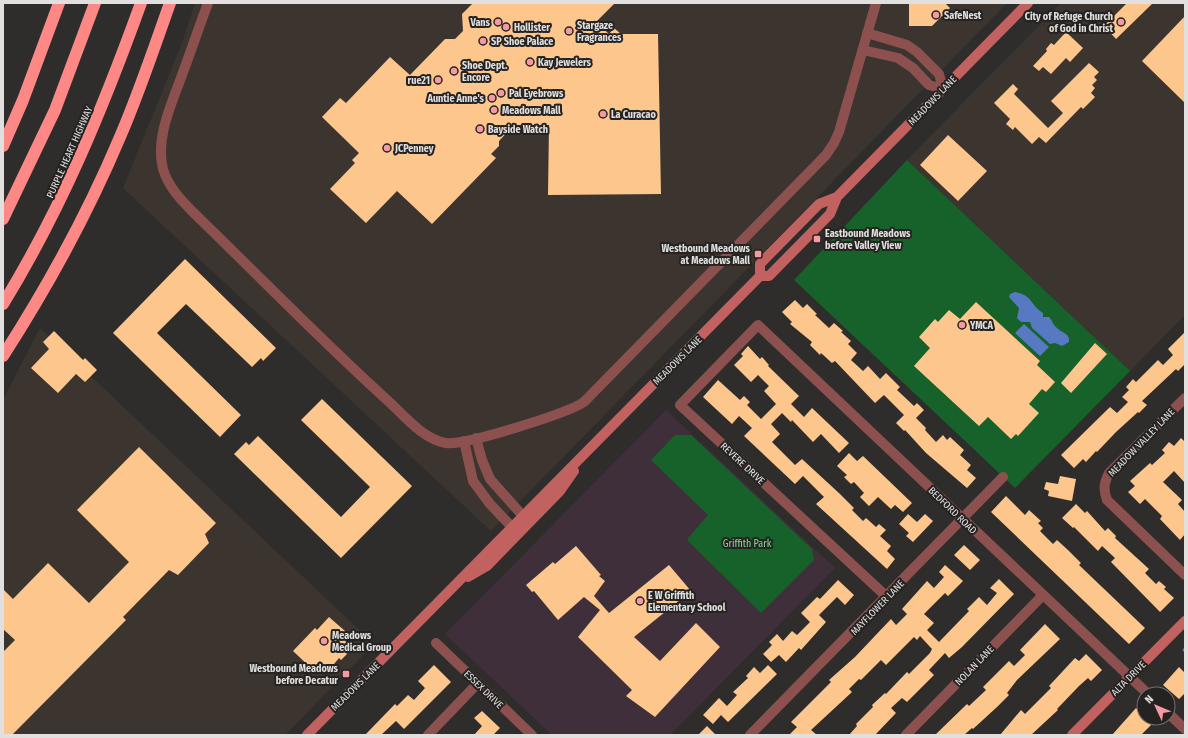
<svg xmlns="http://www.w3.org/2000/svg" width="1188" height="738" viewBox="0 0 1188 738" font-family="'Fira Sans Condensed',sans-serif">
	<rect width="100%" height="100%" fill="#2f2d2b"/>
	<!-- built -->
	<path fill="#3c352f" d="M 195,3 L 1007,3 L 491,531 L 123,188 L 182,43 Z
		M 1061,3 L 1185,3 L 1185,315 L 1130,371 L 907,160 Z
		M 40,328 L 374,644 L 285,735 L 3,735 L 3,400 Z"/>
	<!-- education -->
	<path fill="#3f2f3a" d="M 666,410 L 835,568 L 670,735 L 552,735 L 445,634 Z"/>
	<!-- green -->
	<path fill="#16622a" d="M 907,160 L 1130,371 L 1015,488 L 794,280 Z
		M 675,435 L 691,435 L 812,549 L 814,560 L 761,613 L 688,541 L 688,538 L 708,515 L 651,460 Z"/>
	<!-- water -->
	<path fill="#5679c1" d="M 1015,292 C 1033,295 1030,305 1043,313 L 1043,317 L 1049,317 C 1052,320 1053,325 1057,328 C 1062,333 1070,333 1069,342 L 1062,346 L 1055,343 L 1050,344 L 1032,328 L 1030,322 L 1021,322 L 1017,318 L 1019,308 L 1009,297 L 1010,294 Z
		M 1024,324 L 1049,347 L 1040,356 L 1015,333 Z"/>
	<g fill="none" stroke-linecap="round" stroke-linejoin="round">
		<!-- stream -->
		<path stroke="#5679c1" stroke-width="3" d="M 1184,650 L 1185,649"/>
	</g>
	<!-- building -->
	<path fill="#fcc68d" d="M 473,3 L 615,3 L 596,22 L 609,34 L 614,28 L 621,34 L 658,34 L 661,194 L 548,195 L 549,125 L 514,125 L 499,141 L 499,146 L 491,154 L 496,158 L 432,224 L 397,191 L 366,223 L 330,189 L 355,163 L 352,160 L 359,153 L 322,117 L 340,98 L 346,103 L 390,57 L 410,75 L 445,39 L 455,39 L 463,31 L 462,14 Z
		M 909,3 L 945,3 L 950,8 L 932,26 L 909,26 Z
		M 1127,3 L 1153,3 L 1116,39 L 1104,26 Z
		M 1185,16 L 1185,103 L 1142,61 Z
		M 1066,32 L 1083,48 L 1070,62 L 1066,58 L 1051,74 L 1043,67 L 1039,71 L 1033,66 L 1047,51 L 1046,49 L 1051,43 L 1054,45 Z
		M 1089,63 L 1099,72 L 1094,77 L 1097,80 L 1092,85 L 1095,88 L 1091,93 L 1095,97 L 1083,109 L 1081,107 L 1046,143 L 1039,137 L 1032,144 L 1015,127 L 1013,130 L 1006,124 L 1010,119 L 994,103 L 1013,84 L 1018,89 L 1014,94 L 1048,128 L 1063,113 L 1051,101 Z
		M 948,135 L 987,171 L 958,201 L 920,165 Z
		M 185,259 L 276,348 L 263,361 L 261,358 L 252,367 L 186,304 L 157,333 L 241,415 L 220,437 L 113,333 Z
		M 795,300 L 803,308 L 807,304 L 817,314 L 815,315 L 829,328 L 834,323 L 843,331 L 841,332 L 851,341 L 848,344 L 857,353 L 851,360 L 863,371 L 868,366 L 880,379 L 886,373 L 900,387 L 897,390 L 914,406 L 917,403 L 924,410 L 916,418 L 926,428 L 925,430 L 936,442 L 943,435 L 947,440 L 950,437 L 964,450 L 960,455 L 971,465 L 967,470 L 976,478 L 967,488 L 926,453 L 905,430 L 904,431 L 896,423 L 904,415 L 884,395 L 875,403 L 835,361 L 832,363 L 821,353 L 820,355 L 810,345 L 812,342 L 790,324 L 792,322 L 782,312 Z
		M 976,302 L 1040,361 L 1037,365 L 1055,382 L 1046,392 L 1042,389 L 1029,404 L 1039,413 L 1018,436 L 1016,434 L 1011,439 L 988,417 L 979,426 L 914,366 L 930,348 L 919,337 L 935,319 L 938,322 L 949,310 L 960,319 Z
		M 54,331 L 83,360 L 85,358 L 97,370 L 85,382 L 76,374 L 58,393 L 31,368 L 49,349 L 43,342 Z
		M 1185,332 L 1185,364 L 1178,371 L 1176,369 L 1142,401 L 1147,405 L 1139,413 L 1138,412 L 1116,432 L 1097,452 L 1096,451 L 1086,462 L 1083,459 L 1074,468 L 1061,455 L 1110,407 L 1117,413 L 1128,402 L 1122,397 L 1129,390 L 1126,387 L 1133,379 L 1136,382 L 1158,360 L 1163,365 L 1173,355 L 1168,349 Z
		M 1095,343 L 1107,354 L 1071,393 L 1061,383 Z
		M 748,346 L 760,359 L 762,357 L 769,365 L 768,366 L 799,396 L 791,404 L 804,417 L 812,408 L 849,443 L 839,453 L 821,434 L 813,442 L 792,420 L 791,422 L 782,413 L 771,424 L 780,434 L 772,442 L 795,465 L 802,459 L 840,494 L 854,508 L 852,510 L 863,521 L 866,518 L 876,527 L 879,524 L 886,530 L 880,536 L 891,546 L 887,551 L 895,559 L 887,569 L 816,504 L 824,497 L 803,476 L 795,484 L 744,436 L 752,428 L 739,416 L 732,424 L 703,397 L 718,380 L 740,400 L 744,396 L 750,402 L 747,405 L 761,419 L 776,404 L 764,391 L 769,386 L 758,375 L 751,382 L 734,365 L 743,356 L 741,354 Z
		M 322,399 L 412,486 L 341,558 L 234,454 L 246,442 L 249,445 L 258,436 L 341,517 L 370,487 L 301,420 Z
		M 1181,438 L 1185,442 L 1185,483 L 1174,471 L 1163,482 L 1182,500 L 1178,504 L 1185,512 L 1185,534 L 1180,540 L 1160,519 L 1162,516 L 1145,499 L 1140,504 L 1128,492 L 1135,486 L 1130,481 L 1150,463 L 1152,465 L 1165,453 L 1162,450 L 1169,442 L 1174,446 Z
		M 139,447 L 216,523 L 205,534 L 209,543 L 178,575 L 169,570 L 123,617 L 126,620 L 12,735 L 3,735 L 3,652 L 15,640 L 3,629 L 3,589 L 13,599 L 48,563 L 89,603 L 129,562 L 77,510 Z
		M 849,453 L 857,461 L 863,456 L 912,503 L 903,512 L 895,505 L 891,509 L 878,497 L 869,506 L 860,497 L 864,493 L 854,482 L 851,484 L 844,477 L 847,475 L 837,466 Z
		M 1060,476 L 1076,479 L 1072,501 L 1048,496 L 1049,491 L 1044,489 L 1046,482 L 1058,484 Z
		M 1006,496 L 1025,515 L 1029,510 L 1041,521 L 1038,523 L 1043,528 L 1040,531 L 1053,544 L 1057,540 L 1069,551 L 1081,563 L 1079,565 L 1145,628 L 1129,644 L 991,512 Z
		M 1076,504 L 1085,513 L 1087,511 L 1105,531 L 1108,528 L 1116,536 L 1115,538 L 1149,569 L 1145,573 L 1156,584 L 1159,581 L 1166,587 L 1164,589 L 1174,598 L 1160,612 L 1111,562 L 1115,558 L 1102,546 L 1098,551 L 1074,527 L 1073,528 L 1062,518 Z
		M 908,514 L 917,522 L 925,514 L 933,521 L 913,542 L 906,536 L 909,533 L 899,524 Z
		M 964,545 L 980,560 L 970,570 L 954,555 Z
		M 576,546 L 601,575 L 599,576 L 605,581 L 594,596 L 609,613 L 669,565 L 691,591 L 634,637 L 660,661 L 696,623 L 720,647 L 655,717 L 626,696 L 632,690 L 578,637 L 600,610 L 584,597 L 558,620 L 534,591 L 532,592 L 526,585 L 553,562 L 555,564 Z
		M 945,565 L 963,581 L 948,596 L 945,593 L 924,614 L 934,623 L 927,630 L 939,642 L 969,611 L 967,609 L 979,597 L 987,605 L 997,593 L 990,588 L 999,579 L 1014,594 L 962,647 L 949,658 L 945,653 L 929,670 L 934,675 L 907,702 L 902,698 L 891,708 L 896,713 L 875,735 L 849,735 L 857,726 L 856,724 L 873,707 L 872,705 L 885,693 L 886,694 L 907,672 L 909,674 L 930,653 L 932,649 L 920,636 L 917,640 L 914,637 L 886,665 L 881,660 L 861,680 L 859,679 L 849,689 L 852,692 L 811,730 L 817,735 L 789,735 L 797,727 L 791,722 L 831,682 L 829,680 L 855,657 L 891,619 L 896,625 L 907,614 L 902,609 L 927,581 L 934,588 L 944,577 L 939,572 Z
		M 838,580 L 854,595 L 845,605 L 837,597 L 819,615 L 826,622 L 801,650 L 799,648 L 786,662 L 779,655 L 771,662 L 763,654 L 772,645 L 769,642 L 777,634 L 783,641 L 792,631 L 797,635 L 810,622 L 801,613 L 817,597 L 820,599 Z
		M 329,617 L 345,631 L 340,636 L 351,646 L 345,652 L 347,654 L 341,660 L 339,658 L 329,670 L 320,661 L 312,669 L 293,651 L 315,628 L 317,630 Z
		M 1045,624 L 1060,639 L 1017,680 L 1007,693 L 1009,695 L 997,707 L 973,729 L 972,728 L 964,735 L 935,735 L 967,704 L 969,706 L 986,690 L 983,687 L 1009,661 L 1014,666 L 1025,655 L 1020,650 Z
		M 1086,654 L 1102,670 L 1091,681 L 1088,678 L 1079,686 L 1057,709 L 1058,710 L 1031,735 L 1000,735 L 1021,710 L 1025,714 L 1051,688 L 1049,686 L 1075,658 L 1079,661 Z
		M 434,665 L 451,682 L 404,729 L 396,721 L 381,735 L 365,735 L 395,704 L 397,706 L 408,695 L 414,700 L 425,688 L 418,681 Z
		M 768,665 L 777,674 L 728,722 L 721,715 L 713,724 L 703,715 L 719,698 L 727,706 L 737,695 L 733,692 L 748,678 L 746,676 L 754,667 L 760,673 Z
		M 1179,667 L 1185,673 L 1185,693 L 1179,699 L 1163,685 Z
		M 1136,708 L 1144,716 L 1144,718 L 1152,724 L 1141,735 L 1112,735 Z
		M 482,711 L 500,728 L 493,735 L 474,735 L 482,726 L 474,718 Z
		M 707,726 L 716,735 L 698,735 Z"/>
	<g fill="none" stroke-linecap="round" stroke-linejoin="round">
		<!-- street -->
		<path stroke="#8c514f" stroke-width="10" d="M 208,3 C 199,27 191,51 182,75 C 172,103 155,138 163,169 C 169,190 187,206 201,220 C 263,280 322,341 386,399 C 403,414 422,439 446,443 C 464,446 568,413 584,402 L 826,155 L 834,143 L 839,132 L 876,3
			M 867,33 L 907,45 L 917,52 L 939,74 L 943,89
			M 863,50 L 898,58 L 913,68 L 929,85 L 943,89
			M 1185,398 L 1109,473 C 1104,483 1103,489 1107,500 L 1185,575
			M 476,438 L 482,460 L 490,479 L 523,516
			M 464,441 L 473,481 L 490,504 L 512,527
			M 887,597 L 680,405 L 758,325 L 1148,694
			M 436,643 L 532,735
			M 1168,713 L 1185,729
			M 428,735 L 478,683
			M 750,735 L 1003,477
			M 906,735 L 1042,596"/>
		<!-- secondary -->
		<path stroke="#c16261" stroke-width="10" d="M 760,276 L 760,264 L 819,204 L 837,197
			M 468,577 L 487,566 L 560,491 L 574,471
			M 307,735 L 760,276 L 769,276 L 830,214 L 837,197 L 1028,3
			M 1072,735 L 1185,621"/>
		<!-- highway -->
		<path stroke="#fd8886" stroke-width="12" d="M 3,146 L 23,100 L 59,3
			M 3,219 L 55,110 L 95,3
			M 3,304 C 62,208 103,108 141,3
			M 3,356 C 48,286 88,213 120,137 C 139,93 154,48 170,3"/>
	</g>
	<!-- markers -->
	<g fill="#f49aa5" stroke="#252321" stroke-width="1.5">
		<circle cx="936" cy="15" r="4"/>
		<circle cx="498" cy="22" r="4"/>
		<circle cx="1121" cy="22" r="4"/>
		<circle cx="506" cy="27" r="4"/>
		<circle cx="569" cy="31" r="4"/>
		<circle cx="483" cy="41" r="4"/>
		<circle cx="530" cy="62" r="4"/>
		<circle cx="454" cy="71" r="4"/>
		<circle cx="438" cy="80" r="4"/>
		<circle cx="501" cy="93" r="4"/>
		<circle cx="492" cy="98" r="4"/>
		<circle cx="494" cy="110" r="4"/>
		<circle cx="603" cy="114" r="4"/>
		<circle cx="480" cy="129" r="4"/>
		<circle cx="387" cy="148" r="4"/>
		<rect x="813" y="235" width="8" height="8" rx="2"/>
		<rect x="754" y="250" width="8" height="8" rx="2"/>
		<circle cx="962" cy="325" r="4"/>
		<circle cx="640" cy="601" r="4"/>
		<circle cx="324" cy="641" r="4"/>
		<rect x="342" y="670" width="8" height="8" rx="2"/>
	</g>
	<g text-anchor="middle" stroke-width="4" stroke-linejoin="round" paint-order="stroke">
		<!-- poi labels -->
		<g font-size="10" font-weight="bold" fill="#e1e0df" stroke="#252321" text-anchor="start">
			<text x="944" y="19">SafeNest</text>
			<text x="1113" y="20" text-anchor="end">City of Refuge Church<tspan x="1113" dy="12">of God in Christ</tspan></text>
			<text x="490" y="26" text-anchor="end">Vans</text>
			<text x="577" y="29">Stargaze<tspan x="577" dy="12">Fragrances</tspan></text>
			<text x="514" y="31">Hollister</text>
			<text x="491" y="45">SP Shoe Palace</text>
			<text x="538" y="66">Kay Jewelers</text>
			<text x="462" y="69">Shoe Dept.<tspan x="462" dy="12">Encore</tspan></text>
			<text x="430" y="84" text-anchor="end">rue21</text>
			<text x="509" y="97">Pal Eyebrows</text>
			<text x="484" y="102" text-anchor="end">Auntie Anne's</text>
			<text x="502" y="114">Meadows Mall</text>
			<text x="611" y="118">La Curacao</text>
			<text x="488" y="133">Bayside Watch</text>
			<text x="395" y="152">JCPenney</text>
			<text x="825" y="237">Eastbound Meadows<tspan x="825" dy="12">before Valley View</tspan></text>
			<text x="750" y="252" text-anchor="end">Westbound Meadows<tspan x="750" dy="12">at Meadows Mall</tspan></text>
			<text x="970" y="329">YMCA</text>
			<text x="648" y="599">E W Griffith<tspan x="648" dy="12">Elementary School</tspan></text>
			<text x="332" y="639">Meadows<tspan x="332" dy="12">Medical Group</tspan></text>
			<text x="338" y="672" text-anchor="end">Westbound Meadows<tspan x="338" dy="12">before Decatur</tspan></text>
		</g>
		<!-- street labels -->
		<g font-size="10" fill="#e1e0df" stroke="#252321">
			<text transform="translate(932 100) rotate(-46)" y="4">MEADOWS LANE</text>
			<text transform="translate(69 152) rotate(-66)" y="4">PURPLE HEART HIGHWAY</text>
			<text transform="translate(677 360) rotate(-45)" y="4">MEADOWS LANE</text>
			<text transform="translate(1141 442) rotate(-46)" y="4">MEADOW VALLEY LANE</text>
			<text transform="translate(743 463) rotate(43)" y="4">REVERE DRIVE</text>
			<text transform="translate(953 510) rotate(44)" y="4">BEDFORD ROAD</text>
			<text transform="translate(877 607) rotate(-46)" y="4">MAYFLOWER LANE</text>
			<text transform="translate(974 665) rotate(-46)" y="4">NOLAN LANE</text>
			<text transform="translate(1128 678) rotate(-45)" y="4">ALTA DRIVE</text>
			<text transform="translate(355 686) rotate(-45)" y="4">MEADOWS LANE</text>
			<text transform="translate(484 689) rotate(44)" y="4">ESSEX DRIVE</text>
		</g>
		<!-- park labels -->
		<g font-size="10" fill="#7de08d" stroke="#252321">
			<text x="747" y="547">Griffith Park</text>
		</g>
	</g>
	<!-- border -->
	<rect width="1188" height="738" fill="none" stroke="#e1e0df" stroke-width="8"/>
	<!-- north arrow -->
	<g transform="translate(1156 706) rotate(314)"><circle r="19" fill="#252321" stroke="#706f6d"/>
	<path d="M0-3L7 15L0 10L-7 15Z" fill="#f49aa5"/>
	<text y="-6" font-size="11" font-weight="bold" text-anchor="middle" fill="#e1e0df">N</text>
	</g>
</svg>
